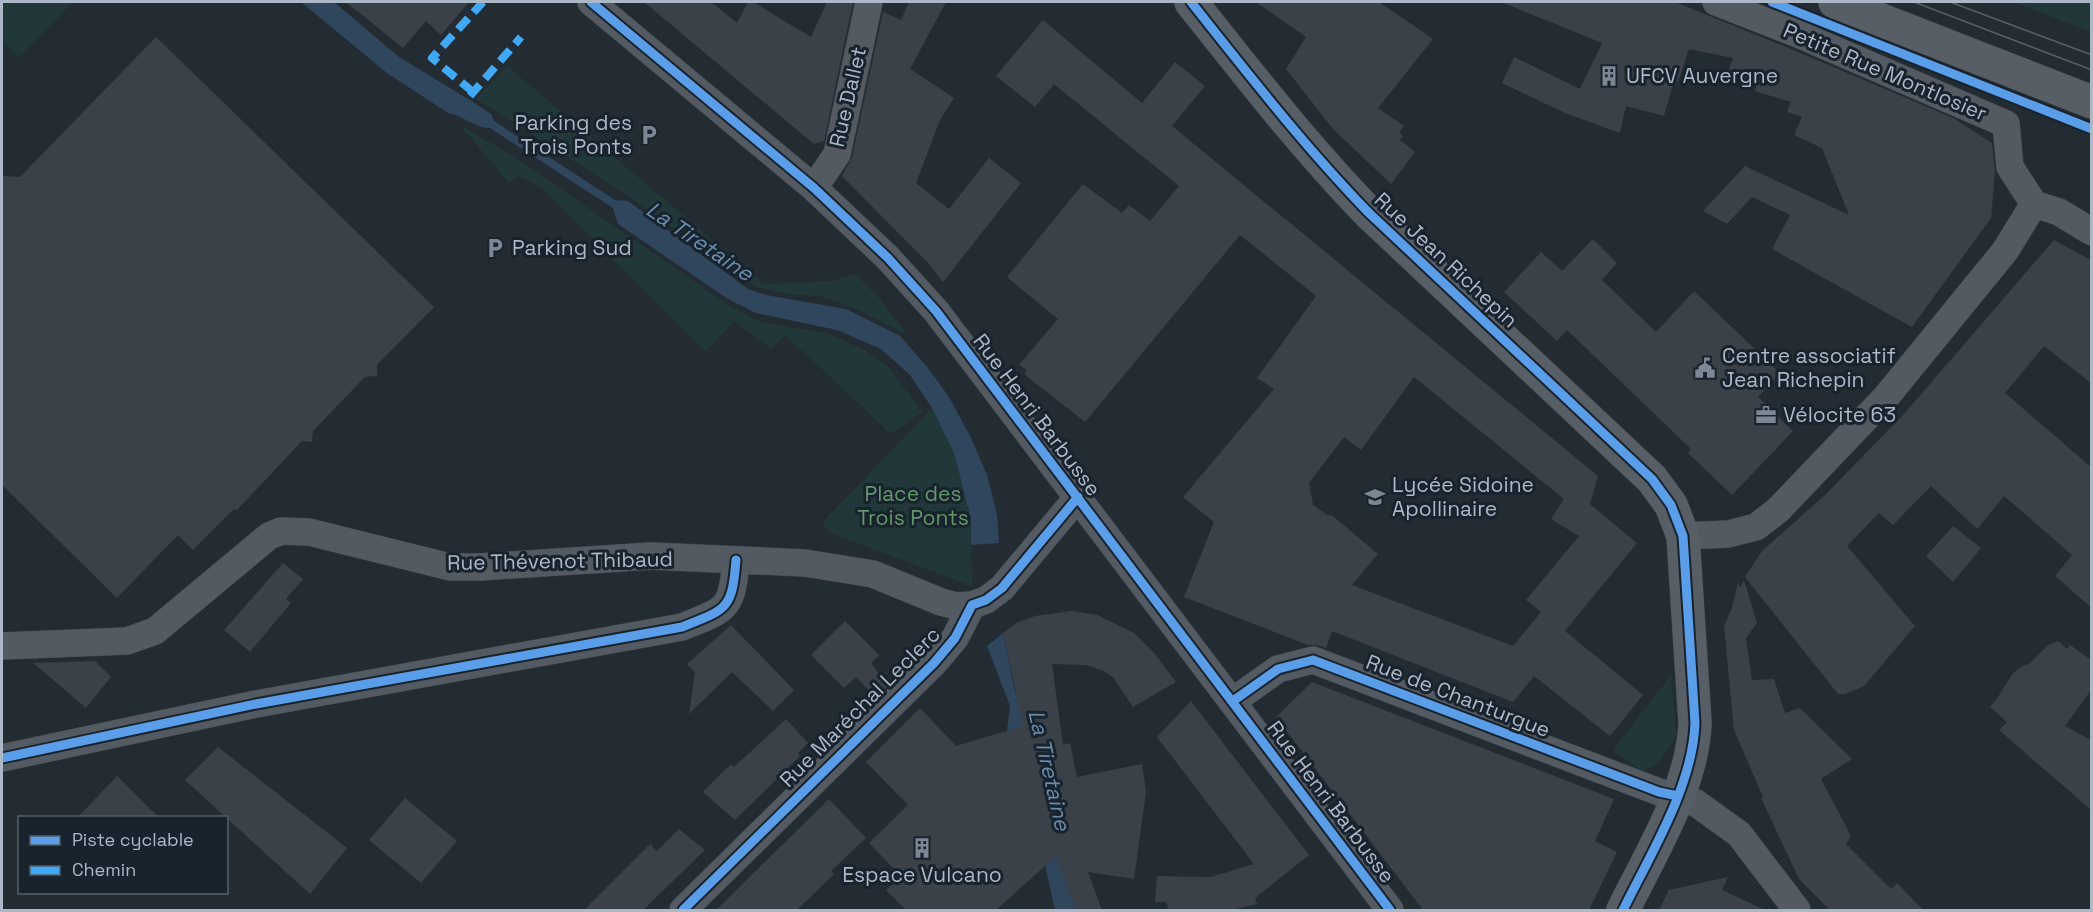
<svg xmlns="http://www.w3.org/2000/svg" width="2093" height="912" viewBox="0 0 2093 912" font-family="'Space Grotesk',sans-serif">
	<rect width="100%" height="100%" fill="#242c33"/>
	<!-- green -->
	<path fill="#213739" d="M 2,2 L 73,2 L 19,58 L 2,41 Z
		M 2013,2 L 2091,2 L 2091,32 Z
		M 507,66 L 764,284 L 834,281 L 855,274 L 880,299 L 907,334 L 854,308 L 819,296 L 787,294 L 757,287 L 627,195 L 476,99 Z
		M 460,125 L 513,156 L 730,306 L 761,322 L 830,334 L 864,350 L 887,365 L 922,412 L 891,434 L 785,335 L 771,349 L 734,321 L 706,352 L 541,187 L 518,176 L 509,183 Z
		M 932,408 L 954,453 L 971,519 L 972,586 L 833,534 L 822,523 Z
		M 1671,675 L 1676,735 L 1659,762 L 1642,772 L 1613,750 Z"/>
	<!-- water -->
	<path fill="#2f465d" d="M 301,2 L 334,2 L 399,57 L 473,102 L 491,114 L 494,121 L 615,200 L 628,201 L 748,289 L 766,295 L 846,309 L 900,336 L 928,368 L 949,397 L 971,438 L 987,475 L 997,515 L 999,543 L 971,545 L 971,519 L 954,453 L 932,408 L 910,375 L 881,349 L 837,330 L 756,313 L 728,299 L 618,224 L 613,208 L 490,128 C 476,129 464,116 448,113 L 387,73 Z
		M 1003,633 L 1015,692 L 1031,730 L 1060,866 L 1076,910 L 1055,910 L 1045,865 L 1007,731 L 1010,706 L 987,646 Z"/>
	<!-- building -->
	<path fill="#3b4148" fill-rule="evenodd" d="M 346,2 L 469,2 L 441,35 L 426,21 L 403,48 Z
		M 644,2 L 711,2 L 737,23 L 748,2 L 753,2 L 811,37 L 827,2 L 853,2 L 824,141 L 814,144 Z
		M 909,2 L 946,2 L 910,69 L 954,98 L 940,120 L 916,183 L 949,209 L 989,158 L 1021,183 L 943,282 L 928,263 L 842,176 L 852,157 L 883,12 L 901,20 Z
		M 1256,2 L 1379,2 L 1433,39 L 1378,108 L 1404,126 L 1399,133 L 1403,136 L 1400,140 L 1415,152 L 1391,184 L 1333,129 L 1286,69 L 1306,37 Z
		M 1501,2 L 1675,2 L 1784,46 L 1953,118 L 1992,143 L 1995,172 L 1991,218 L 1912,327 L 1772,249 L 1790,215 L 1752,197 L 1727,224 L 1703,211 L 1745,166 L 1849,215 L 1822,148 L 1794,135 L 1802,117 L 1787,112 L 1791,102 L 1755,91 L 1757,84 L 1727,75 L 1733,58 L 1689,49 L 1678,82 L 1674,81 L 1664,116 L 1626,106 L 1620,133 L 1565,113 L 1502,83 L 1514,57 L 1580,89 L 1602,43 Z
		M 1043,20 L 1142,103 L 1175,62 L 1205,86 L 1172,126 L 1598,476 L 1590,504 L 1637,543 L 1565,631 L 1643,695 L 1610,736 L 1534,676 L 1513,702 L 1332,631 L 1326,648 L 1318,645 L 1308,645 L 1184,597 L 1214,522 L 1183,497 L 1274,389 L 1257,378 L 1316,296 L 1240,235 L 1085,422 L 1024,374 L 1027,370 L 1019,365 L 1058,319 L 1007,277 L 1083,184 L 1122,213 L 1129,205 L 1150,221 L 1179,186 L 1054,84 L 1035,107 L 996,76 ZM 1414,377 L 1564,499 L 1551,519 L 1579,536 L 1526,600 L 1541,612 L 1513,646 L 1352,585 L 1378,554 L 1333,516 L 1327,515 L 1313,505 L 1309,483 L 1344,437 L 1361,450 Z
		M 156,37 L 434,307 L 377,365 L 377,376 L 365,377 L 313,431 L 312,442 L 302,441 L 236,511 L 234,509 L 193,550 L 178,535 L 117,598 L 2,485 L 2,176 L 20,177 Z
		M 1593,239 L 1617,263 L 1602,280 L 1656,332 L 1694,291 L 1780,373 L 1758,397 L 1793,431 L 1732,495 L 1688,453 L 1691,449 L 1567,330 L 1557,341 L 1504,292 L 1541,252 L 1562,271 Z
		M 2054,240 L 2091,260 L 2091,383 L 2044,346 L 2005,393 L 2091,467 L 2091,607 L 2055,576 L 2072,555 L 2004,496 L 1977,529 L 1931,486 L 1893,525 L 1879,513 L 1847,546 L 1915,626 L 1864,686 L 1845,694 L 1838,694 L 1745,577 L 1762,551 L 1825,495 L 1904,414 Z
		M 1953,526 L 1981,548 L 1953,582 L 1926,556 Z
		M 283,563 L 303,579 L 286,599 L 291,603 L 250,652 L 224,630 Z
		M 1744,580 L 1757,623 L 1746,638 L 1752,680 L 1774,679 L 1785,713 L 1800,708 L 1852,759 L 1821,779 L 1851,836 L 1846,844 L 1891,889 L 1897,883 L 1923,910 L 1830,910 L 1799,879 L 1761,798 L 1763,797 L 1734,730 L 1724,626 L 1732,608 L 1738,583 L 1740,588 Z
		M 1071,611 L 1097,615 L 1134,633 L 1155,654 L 1176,682 L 1133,707 L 1113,677 L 1104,671 L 1086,665 L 1052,664 L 1063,745 L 1070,743 L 1077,777 L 1142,764 L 1146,792 L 1134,879 L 1088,872 L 1102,910 L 1076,910 L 1056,856 L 996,910 L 906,910 L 886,890 L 901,876 L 869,843 L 908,805 L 866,762 L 920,708 L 956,746 L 1023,726 L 1003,633 L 1016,623 L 1035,616 Z
		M 845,621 L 879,655 L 871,663 L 888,686 L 876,698 L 856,677 L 844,688 L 811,655 Z
		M 731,625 L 794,690 L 773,711 L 732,672 L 689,714 L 695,672 L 687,664 Z
		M 2058,641 L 2067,649 L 2070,645 L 2091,660 L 2091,690 L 2065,726 L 2091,740 L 2091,810 L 1999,730 L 2007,722 L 1990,707 L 1998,697 L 2013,673 L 2022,666 L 2029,664 L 2048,645 Z
		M 95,661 L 111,677 L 86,708 L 33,663 Z
		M 1312,682 L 1614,799 L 1595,841 L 1617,852 L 1589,910 L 1423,910 L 1276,717 Z
		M 1191,701 L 1309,855 L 1255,898 L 1257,904 L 1231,910 L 1169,910 L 1166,902 L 1155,902 L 1157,876 L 1211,877 L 1254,864 L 1157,737 Z
		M 786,719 L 808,743 L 798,753 L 800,756 L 735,820 L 703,792 L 731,764 L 734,767 Z
		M 218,747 L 347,848 L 310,894 L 185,780 Z
		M 117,776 L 159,818 L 77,818 Z
		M 405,798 L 457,841 L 421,883 L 369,840 Z
		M 829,799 L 866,838 L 831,871 L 834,874 L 797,910 L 716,910 Z
		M 679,829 L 705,850 L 643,910 L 584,910 L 650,844 L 657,851 Z
		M 1728,877 L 1722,890 L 1765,910 L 1659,910 L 1669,890 Z"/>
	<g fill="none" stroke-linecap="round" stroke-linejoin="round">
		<!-- street casing -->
		<g stroke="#42484e" stroke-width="28">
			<path id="street" d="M 591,2 L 814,188 L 888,258 L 936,311 L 1390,910
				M 1716,2 L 1798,34 L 2006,124 L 2010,167 L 2034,204
				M 814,188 L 837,154 L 869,2
				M 2034,204 L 2059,212 L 2092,232
				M 1683,536 L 1728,534 L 1756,527 L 1778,510 L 1886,397 L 2005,251 L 2034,204
				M 2,646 L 127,641 L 155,631 L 269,536 L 281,531 L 309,532 L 450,567 L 480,567 L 651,556 L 805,563 L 873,574 L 941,602 L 956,606 L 972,605 L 986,600 L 1002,588 L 1078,497
				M 1233,701 L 1278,669 L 1313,660 L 1659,792 L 1696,803 L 1739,834 L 1797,910
				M 2,758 L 256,704 L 682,627 C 727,609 732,610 736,560
				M 683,910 L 934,663 L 955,638 L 972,605"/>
		</g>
		<!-- secondary casing -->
		<g stroke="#42484e" stroke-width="34">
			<path id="secondary" d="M 1191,2 C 1248,74 1305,147 1369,213 L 1652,479 L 1671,505 L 1683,536 L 1695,723 C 1693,786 1650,855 1623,910
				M 1835,2 L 2092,102"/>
		</g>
		<!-- street -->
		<use href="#street" stroke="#545a62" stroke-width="27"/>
		<!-- secondary -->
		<use href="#secondary" stroke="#585e66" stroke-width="33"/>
		<!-- tram -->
		<path stroke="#585e64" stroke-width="1.5" d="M 1914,2 L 2092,70
			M 1950,2 L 2092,55"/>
		<!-- quiet -->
		<path stroke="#3fa9f5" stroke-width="8" stroke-dasharray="15 8" stroke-linecap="butt" d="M 473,92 L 432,58 L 483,2
			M 470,96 L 521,37"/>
		<!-- cycleway casing -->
		<g stroke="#18232d" stroke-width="13">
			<path id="cycleway" d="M 591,2 L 814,188 L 888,258 L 936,311 L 1390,910
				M 1191,2 C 1248,74 1305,147 1369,213 L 1652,479 L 1671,505 L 1683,536 L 1695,723 C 1693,786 1650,855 1623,910
				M 1772,2 L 2092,129
				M 1233,701 L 1278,669 L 1313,660 L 1659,792 L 1678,796
				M 2,758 L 256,704 L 682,627 C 727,609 732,610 736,560
				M 683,910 L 934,663 L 955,638 L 972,605 L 986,600 L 1002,588 L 1078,497"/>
		</g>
		<!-- cycleway -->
		<use href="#cycleway" stroke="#5a9eea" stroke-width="9"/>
	</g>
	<!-- icons -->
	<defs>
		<g id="building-bare" transform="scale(1.62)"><path d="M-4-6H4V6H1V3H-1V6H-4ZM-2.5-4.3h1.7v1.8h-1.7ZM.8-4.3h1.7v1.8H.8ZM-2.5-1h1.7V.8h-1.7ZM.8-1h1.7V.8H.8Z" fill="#7c8793" stroke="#18232d" stroke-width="2.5" paint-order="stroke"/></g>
		<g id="parking-bare" transform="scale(1.62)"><path d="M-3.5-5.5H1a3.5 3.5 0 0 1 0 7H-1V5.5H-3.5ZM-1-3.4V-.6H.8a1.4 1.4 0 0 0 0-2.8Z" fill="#7c8793" stroke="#18232d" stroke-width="2.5" paint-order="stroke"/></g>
		<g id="civic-bare" transform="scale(1.62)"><path d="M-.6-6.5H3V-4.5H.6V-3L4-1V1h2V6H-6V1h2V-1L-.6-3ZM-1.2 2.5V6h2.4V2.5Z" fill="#7c8793" stroke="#18232d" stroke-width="2.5" paint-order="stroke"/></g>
		<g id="office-bare" transform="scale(1.62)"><path d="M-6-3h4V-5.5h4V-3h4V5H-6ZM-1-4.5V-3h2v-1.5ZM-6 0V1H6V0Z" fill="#7c8793" stroke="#18232d" stroke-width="2.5" paint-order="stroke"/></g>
		<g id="school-bare" transform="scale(1.62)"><path d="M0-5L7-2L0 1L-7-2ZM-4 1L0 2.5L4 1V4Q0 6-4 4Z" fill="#7c8793" stroke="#18232d" stroke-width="2.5" paint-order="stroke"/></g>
	</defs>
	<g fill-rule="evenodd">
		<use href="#building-bare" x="1609" y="76"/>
		<use href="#parking-bare" x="649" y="135"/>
		<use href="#parking-bare" x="495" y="248"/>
		<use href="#civic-bare" x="1705" y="368"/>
		<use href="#office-bare" x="1766" y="415"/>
		<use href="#school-bare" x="1375" y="497"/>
		<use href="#building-bare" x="922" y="848"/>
	</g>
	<g text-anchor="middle" stroke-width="6" stroke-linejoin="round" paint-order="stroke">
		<!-- street labels -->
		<g font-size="21" fill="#acb8c6" stroke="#18232d">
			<text transform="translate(1885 72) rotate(23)" y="7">Petite Rue Montlosier</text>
			<text transform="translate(848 97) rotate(-77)" y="7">Rue Dallet</text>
			<text transform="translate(1446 260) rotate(43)" y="7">Rue Jean Richepin</text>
			<text transform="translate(1037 415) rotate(53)" y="7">Rue Henri Barbusse</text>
			<text transform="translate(560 561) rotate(-1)" y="7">Rue Thévenot Thibaud</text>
			<text transform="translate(1458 696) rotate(21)" y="7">Rue de Chanturgue</text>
			<text transform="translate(860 707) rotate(-45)" y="7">Rue Maréchal Leclerc</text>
			<text transform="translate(1331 802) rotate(53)" y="7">Rue Henri Barbusse</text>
		</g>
		<!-- poi labels -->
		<g font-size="21" fill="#acb8c6" stroke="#18232d" text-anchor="start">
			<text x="1626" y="83">UFCV Auvergne</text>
			<text x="632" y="130" text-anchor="end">Parking des<tspan x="632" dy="24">Trois Ponts</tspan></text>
			<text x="512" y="255">Parking Sud</text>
			<text x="1722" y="363">Centre associatif<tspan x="1722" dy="24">Jean Richepin</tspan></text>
			<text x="1783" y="422">Vélocite 63</text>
			<text x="1392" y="492">Lycée Sidoine<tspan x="1392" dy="24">Apollinaire</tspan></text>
			<text x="922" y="882" text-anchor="middle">Espace Vulcano</text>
		</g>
		<!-- park labels -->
		<g font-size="21" fill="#62986a" stroke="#18232d">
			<text x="913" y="501">Place des<tspan x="913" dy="24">Trois Ponts</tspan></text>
		</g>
		<!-- water labels -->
		<g font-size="22" font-style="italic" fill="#6a8cac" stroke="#18232d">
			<text transform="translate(700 241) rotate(34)" y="8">La Tiretaine</text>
			<text transform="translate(1050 770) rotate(77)" y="8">La Tiretaine</text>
		</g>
	</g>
	<!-- border -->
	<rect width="2093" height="912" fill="none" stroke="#acb8c6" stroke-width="6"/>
	<!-- legend -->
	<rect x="18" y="816" width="210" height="78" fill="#18232d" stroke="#535f6a" stroke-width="1.5"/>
	<rect x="30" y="836" width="30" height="9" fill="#5a9eea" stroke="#535f6a" stroke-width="1.5"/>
	<text x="72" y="846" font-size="18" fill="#acb8c6">Piste cyclable</text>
	<rect x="30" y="866" width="30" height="9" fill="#3fa9f5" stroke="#535f6a" stroke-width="1.5"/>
	<text x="72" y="876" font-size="18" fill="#acb8c6">Chemin</text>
</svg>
